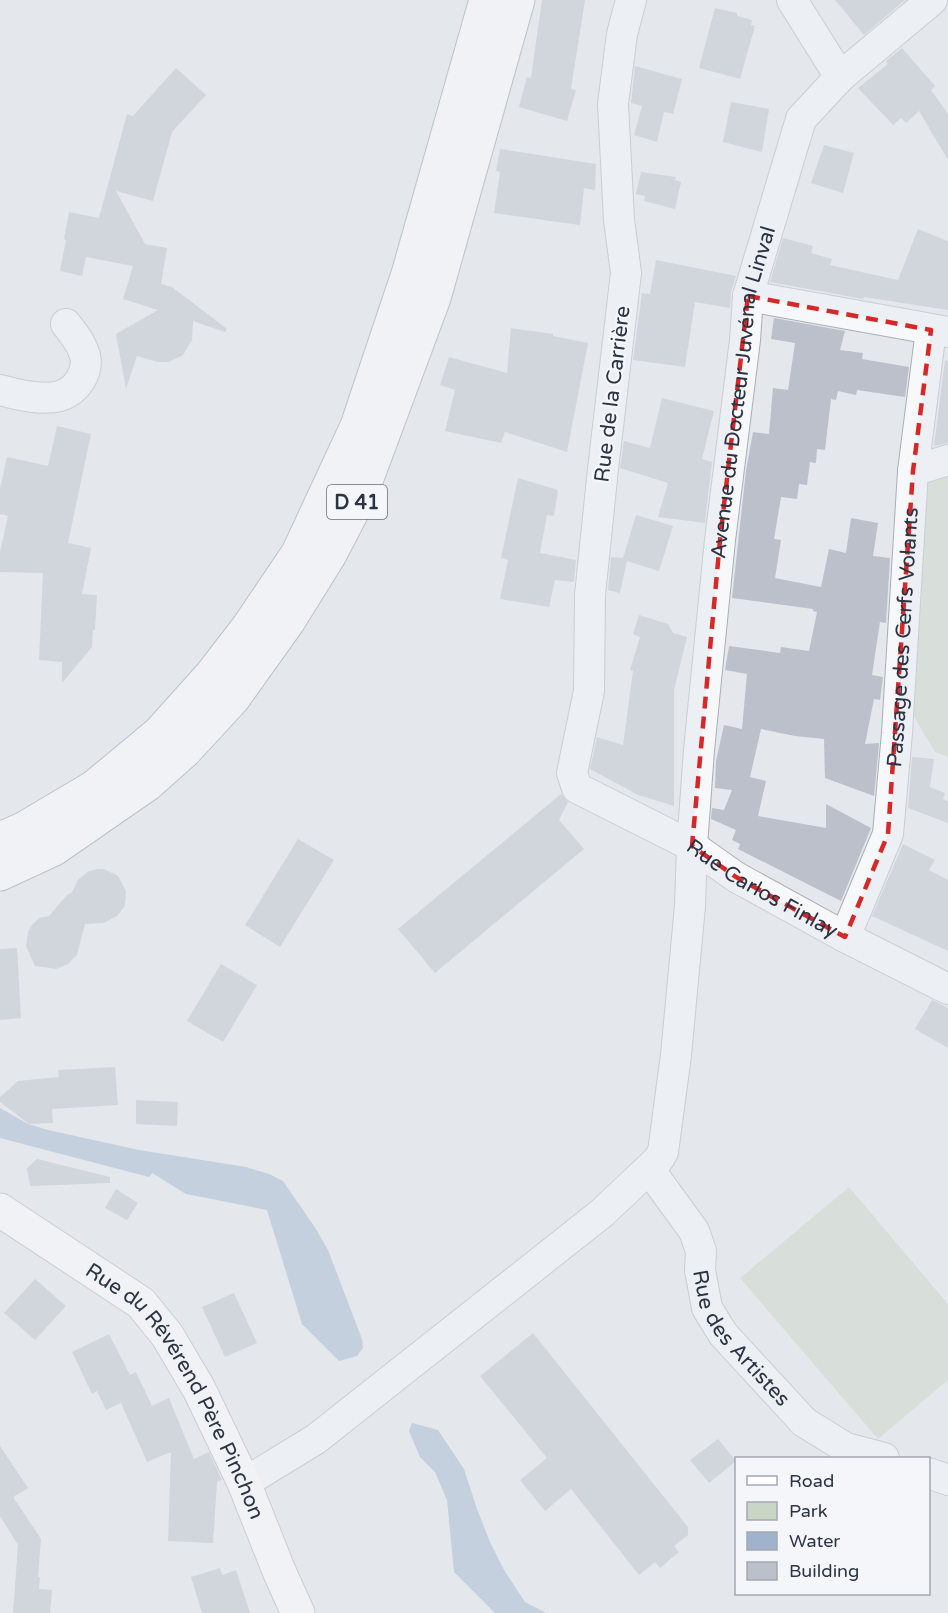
<svg xmlns="http://www.w3.org/2000/svg" width="948" height="1613" viewBox="0 0 948 1613" font-family="'Varela Round',sans-serif">
	<rect width="100%" height="100%" fill="#e4e7ec"/>
	<!-- green -->
	<path fill="#c9d6c5" d="M 948,468 L 948,757 L 935,752 L 910,710 L 928,473 Z
		M 849,1187 L 948,1304 L 948,1380 L 878,1439 L 740,1278 Z"/>
	<!-- water -->
	<path fill="#9fb4cc" d="M 0,1108 L 28,1124 L 48,1130 L 139,1150 L 246,1167 L 269,1174 L 283,1181 L 316,1229 L 328,1250 L 362,1339 L 363,1348 L 357,1356 L 339,1361 L 302,1324 L 267,1210 L 186,1194 L 152,1173 L 149,1177 L 0,1138 Z
		M 412,1423 L 438,1430 L 464,1469 L 477,1509 L 490,1542 L 504,1570 L 525,1602 L 546,1613 L 495,1613 L 454,1572 L 447,1500 L 435,1472 L 420,1457 L 409,1431 Z"/>
	<!-- building -->
	<path fill="#bbc0ca" d="M 542,0 L 585,0 L 571,89 L 576,90 L 567,121 L 519,107 L 527,77 L 531,78 Z
		M 835,0 L 905,0 L 864,35 Z
		M 715,8 L 737,13 L 737,16 L 752,20 L 751,25 L 755,26 L 740,79 L 699,68 Z
		M 902,48 L 935,86 L 931,90 L 948,114 L 948,160 L 919,111 L 906,123 L 901,118 L 893,125 L 858,88 L 888,64 L 886,61 Z
		M 635,66 L 682,79 L 673,114 L 664,112 L 657,142 L 634,135 L 642,106 L 631,103 Z
		M 176,68 L 206,95 L 172,132 L 153,201 L 116,191 L 145,244 L 167,248 L 161,284 L 172,287 L 227,329 L 225,332 L 193,321 L 192,340 L 183,355 L 169,362 L 158,362 L 137,356 L 126,389 L 116,334 L 158,310 L 123,299 L 133,266 L 86,257 L 82,276 L 60,271 L 66,240 L 64,239 L 69,212 L 99,218 L 127,114 L 133,116 Z
		M 731,102 L 769,109 L 762,152 L 723,142 Z
		M 824,145 L 854,153 L 843,193 L 811,183 Z
		M 500,149 L 596,164 L 595,190 L 584,188 L 580,225 L 494,213 L 500,172 L 496,171 Z
		M 641,172 L 676,177 L 675,180 L 681,182 L 675,209 L 644,201 L 645,196 L 636,194 Z
		M 918,229 L 948,241 L 948,310 L 864,297 L 863,299 L 770,282 L 783,238 L 813,246 L 811,253 L 832,259 L 830,265 L 898,280 Z
		M 656,260 L 736,276 L 731,292 L 730,308 L 695,302 L 685,367 L 633,360 L 642,293 L 650,294 Z
		M 774,318 L 845,331 L 840,350 L 863,353 L 862,359 L 909,367 L 905,397 L 857,390 L 856,395 L 838,391 L 836,400 L 831,399 L 825,450 L 817,449 L 816,463 L 810,462 L 807,485 L 799,484 L 797,499 L 781,497 L 774,539 L 781,540 L 775,578 L 821,587 L 829,549 L 846,553 L 851,518 L 878,523 L 873,556 L 890,558 L 886,623 L 880,622 L 872,675 L 883,677 L 880,700 L 874,699 L 865,744 L 879,743 L 874,796 L 825,778 L 824,739 L 795,736 L 761,729 L 750,777 L 766,781 L 758,816 L 826,828 L 826,804 L 871,828 L 841,901 L 738,849 L 740,844 L 732,840 L 736,830 L 711,819 L 712,808 L 724,810 L 732,790 L 715,788 L 716,761 L 724,725 L 742,729 L 747,674 L 725,670 L 729,646 L 780,653 L 781,647 L 809,651 L 817,612 L 813,611 L 813,609 L 732,598 L 746,471 L 753,432 L 769,434 L 773,388 L 788,390 L 795,343 L 771,339 Z
		M 511,328 L 553,334 L 553,336 L 588,343 L 567,452 L 505,432 L 501,443 L 445,431 L 455,390 L 440,385 L 449,357 L 507,373 Z
		M 945,360 L 948,361 L 948,443 L 934,446 Z
		M 662,398 L 714,411 L 702,459 L 712,462 L 705,523 L 658,517 L 668,483 L 620,468 L 624,441 L 650,448 Z
		M 57,426 L 91,434 L 68,543 L 91,548 L 82,594 L 97,595 L 95,630 L 93,630 L 92,647 L 62,683 L 62,662 L 39,660 L 43,573 L 0,572 L 0,552 L 8,516 L 0,514 L 0,489 L 7,457 L 48,466 Z
		M 518,478 L 558,490 L 554,516 L 547,515 L 540,553 L 576,560 L 574,582 L 555,580 L 549,607 L 500,599 L 508,560 L 501,558 Z
		M 636,515 L 673,526 L 659,571 L 627,561 L 620,593 L 608,590 L 611,557 L 623,558 Z
		M 639,615 L 668,624 L 673,633 L 687,637 L 674,690 L 674,806 L 638,795 L 590,769 L 597,737 L 623,745 L 633,671 L 630,670 L 640,637 L 633,634 Z
		M 912,757 L 934,759 L 930,787 L 945,793 L 943,799 L 948,801 L 948,823 L 908,808 Z
		M 561,794 L 568,802 L 559,820 L 584,849 L 435,973 L 398,929 Z
		M 298,839 L 334,860 L 280,947 L 245,925 Z
		M 903,844 L 935,860 L 929,870 L 948,880 L 948,951 L 872,916 Z
		M 98,869 L 104,869 L 118,876 L 126,891 L 125,906 L 117,916 L 104,923 L 85,924 L 77,955 L 68,964 L 56,969 L 35,966 L 26,946 L 28,932 L 32,925 L 39,918 L 49,916 L 67,895 L 72,892 L 78,880 L 89,871 Z
		M 17,948 L 21,1018 L 0,1020 L 0,949 Z
		M 221,964 L 257,985 L 223,1042 L 187,1021 Z
		M 932,1000 L 948,1008 L 948,1048 L 915,1029 Z
		M 115,1067 L 118,1105 L 52,1109 L 53,1123 L 29,1124 L 0,1102 L 0,1097 L 18,1081 L 59,1077 L 58,1070 Z
		M 136,1100 L 178,1102 L 177,1126 L 136,1124 Z
		M 37,1159 L 110,1177 L 110,1183 L 30,1186 L 27,1168 Z
		M 116,1189 L 138,1203 L 127,1220 L 105,1208 Z
		M 35,1279 L 66,1306 L 35,1340 L 4,1313 Z
		M 234,1293 L 257,1343 L 225,1357 L 202,1307 Z
		M 533,1333 L 688,1527 L 688,1535 L 674,1546 L 679,1552 L 660,1568 L 655,1562 L 639,1575 L 571,1489 L 545,1511 L 520,1480 L 547,1458 L 480,1376 Z
		M 109,1334 L 130,1375 L 136,1372 L 152,1406 L 169,1398 L 194,1459 L 209,1452 L 222,1480 L 217,1482 L 213,1543 L 168,1541 L 171,1452 L 147,1462 L 121,1403 L 106,1410 L 97,1391 L 92,1394 L 72,1352 Z
		M 718,1439 L 736,1461 L 709,1483 L 690,1460 Z
		M 0,1446 L 28,1488 L 13,1497 L 41,1539 L 38,1577 L 40,1577 L 39,1589 L 52,1590 L 50,1613 L 13,1613 L 18,1545 L 0,1516 Z
		M 220,1568 L 222,1575 L 236,1570 L 250,1613 L 202,1613 L 191,1577 Z"/>
	<g fill="none" stroke-linecap="round" stroke-linejoin="round">
		<!-- minor casing -->
		<g stroke="#a9aeb7" stroke-width="32">
			<g id="minor">
				<path id="s1" d="M 631,0 L 622,34 L 613,104 L 619,220 L 626,273 L 603,469 L 590,595 L 589,691 L 572,773 L 577,788 L 692,846 L 736,877 L 845,937 L 948,989"/>
				<path d="M 792,0 L 840,77"/>
				<path d="M 748,296 L 948,332"/>
				<path d="M 0,390 C 18,395 42,401 60,396 C 76,391 89,373 85,356 C 82,344 74,334 66,324"/>
				<path d="M 913,471 L 948,460"/>
				<path id="s2" d="M 845,937 L 888,834 L 897,733 L 913,471 L 931,330"/>
				<path id="s3" d="M 649,1169 L 694,1231 L 701,1251 L 700,1270 L 707,1308 L 723,1334 L 804,1422 L 846,1448 L 884,1458"/>
				<path d="M 928,1473 L 948,1480"/>
				<path id="s4" d="M 244,1483 L 316,1439 L 602,1213 L 658,1160 L 663,1152 L 676,1055 L 690,906 L 692,846 L 699,750 L 720,540 L 745,340 L 748,296 L 801,119 L 840,77 L 932,0"/>
			</g>
		</g>
		<!-- secondary casing -->
		<g stroke="#a9aeb7" stroke-width="35">
			<g id="secondary">
				<path id="s5" d="M 0,1210 L 141,1303 L 167,1335 L 199,1389 L 244,1483 L 279,1571 L 298,1613"/>
			</g>
		</g>
		<!-- trunk casing -->
		<g stroke="#8b94a3" stroke-width="35">
			<path id="trunk" d="M 0,839 L 23,829 L 94,787 L 159,733 L 211,675 L 248,627 L 298,553 L 357,426 L 408,274 L 486,0
				M 0,874 L 54,849 L 148,784 L 185,751 L 233,699 L 288,622 L 329,556 L 360,497 L 434,298 L 518,0"/>
		</g>
		<!-- minor -->
		<use href="#minor" stroke="#f7f8fa" stroke-width="30"/>
		<!-- secondary -->
		<use href="#secondary" stroke="#fff" stroke-width="33"/>
		<!-- trunk -->
		<use href="#trunk" stroke="#fff" stroke-width="33"/>
	</g>
	<!-- marked area -->
	<path d="M0 0H948V1613H0ZM 748,296 L 931,330 L 913,471 L 888,834 L 845,937 L 736,877 L 692,846 L 720,540 Z" fill="#e4e7ec" fill-opacity=".55" fill-rule="evenodd"/>
	<path fill="none" stroke="#d62828" stroke-width="4.5" stroke-dasharray="12 8" stroke-linejoin="round" d="M 748,296 L 931,330 L 913,471 L 888,834 L 845,937 L 736,877 L 692,846 L 720,540 Z"/>
	<g text-anchor="middle" stroke-width="4.5" stroke-linejoin="round" paint-order="stroke">
		<!-- shield labels -->
		<rect fill="#f4f6f9" stroke="#676e7b" stroke-width="1.5" x="327" y="485" width="60" height="34" rx="4.5"/>
		<g font-size="20" font-weight="bold" fill="#2b3445">
			<text x="357" y="509">D 41</text>
		</g>
		<!-- street labels -->
		<g font-size="21" fill="#2b3445" stroke="#f4f6f9">
			<text dy="7" stroke="none"><textPath href="#s4" startOffset="1300">Avenue du Docteur Juvénal Linval</textPath></text>
			<text transform="translate(612 394) rotate(-83)" y="7">Rue de la Carrière</text>
			<text dy="7" stroke="none"><textPath href="#s2" startOffset="309">Passage des Cerfs Volants</textPath></text>
			<text dy="7" stroke="none"><textPath href="#s1" startOffset="1006">Rue Carlos Finlay</textPath></text>
			<text dy="7" stroke="none"><textPath href="#s3" startOffset="198">Rue des Artistes</textPath></text>
			<text dy="7" stroke="none"><textPath href="#s5" startOffset="260">Rue du Révérend Père Pinchon</textPath></text>
		</g>
	</g>
	<!-- legend -->
	<rect x="735" y="1457" width="195" height="138" fill="#f4f6f9" stroke="#a4a8b1" stroke-width="1.5"/>
	<rect x="747" y="1476" width="30" height="9" fill="#ffffff" stroke="#a4a8b1" stroke-width="1.5"/>
	<text x="789" y="1487" font-size="18" fill="#2b3445">Road</text>
	<rect x="747" y="1502" width="30" height="18" fill="#c9d6c5" stroke="#a4a8b1" stroke-width="1.5"/>
	<text x="789" y="1517" font-size="18" fill="#2b3445">Park</text>
	<rect x="747" y="1532" width="30" height="18" fill="#9fb4cc" stroke="#a4a8b1" stroke-width="1.5"/>
	<text x="789" y="1547" font-size="18" fill="#2b3445">Water</text>
	<rect x="747" y="1562" width="30" height="18" fill="#bbc0ca" stroke="#a4a8b1" stroke-width="1.5"/>
	<text x="789" y="1577" font-size="18" fill="#2b3445">Building</text>
</svg>
